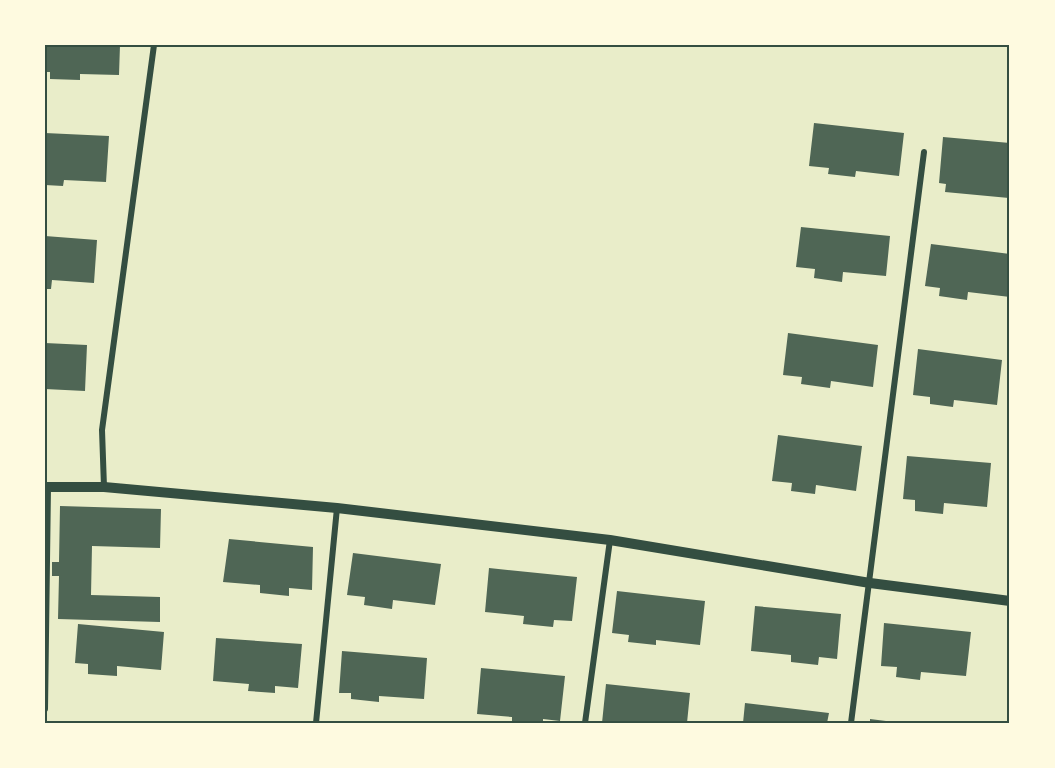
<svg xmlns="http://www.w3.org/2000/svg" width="1055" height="768" viewBox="0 0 1055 768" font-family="Lato,sans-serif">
	<rect width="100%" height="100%" fill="#e9edc9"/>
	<!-- building -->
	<path fill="#4f6655" d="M 45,45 L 120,45 L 119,75 L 80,74 L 80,80 L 50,79 L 50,72 L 45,72 Z
		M 814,123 L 904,133 L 899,176 L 856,171 L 855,177 L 828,174 L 829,168 L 809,166 Z
		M 45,133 L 109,136 L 106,182 L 64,180 L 63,186 L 45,185 Z
		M 943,137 L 1010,143 L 1009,198 L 945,192 L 946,184 L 939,183 Z
		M 801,227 L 890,236 L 886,276 L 843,272 L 842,282 L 814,278 L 815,269 L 796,267 Z
		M 45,236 L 97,240 L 94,283 L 52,280 L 51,289 L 45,289 Z
		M 931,244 L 1010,254 L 1010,297 L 968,292 L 967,300 L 939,296 L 940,288 L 925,286 Z
		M 788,333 L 878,345 L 873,387 L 831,381 L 830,388 L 801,384 L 802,377 L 783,375 Z
		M 45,343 L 87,345 L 85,391 L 45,389 Z
		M 918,349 L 1002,360 L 997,405 L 954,400 L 953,407 L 930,404 L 930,397 L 913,395 Z
		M 778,435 L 862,446 L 856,491 L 816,485 L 815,494 L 791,491 L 792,483 L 772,481 Z
		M 907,456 L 991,463 L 987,507 L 944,503 L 943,514 L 915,511 L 915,500 L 903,499 Z
		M 60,506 L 161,509 L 160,548 L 92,546 L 91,595 L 160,597 L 160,622 L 58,619 L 59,576 L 52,576 L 52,562 L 59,562 Z
		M 229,539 L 313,547 L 312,590 L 289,588 L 289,596 L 260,593 L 260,585 L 223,582 Z
		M 353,553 L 441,564 L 435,605 L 393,600 L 392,609 L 364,605 L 365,597 L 347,595 Z
		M 489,568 L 577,577 L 572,621 L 554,620 L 553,627 L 523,624 L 524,616 L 485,612 Z
		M 617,591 L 705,601 L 700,645 L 656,640 L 656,645 L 628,642 L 629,635 L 612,633 Z
		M 755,606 L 841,614 L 837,659 L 819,657 L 818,665 L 791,662 L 791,655 L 751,651 Z
		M 884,623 L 971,632 L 966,676 L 921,672 L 920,680 L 896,677 L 897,667 L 881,666 Z
		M 78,624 L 164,632 L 161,670 L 117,666 L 117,676 L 88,674 L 88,664 L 75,663 Z
		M 216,638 L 302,644 L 298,688 L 275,686 L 275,693 L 248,691 L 249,684 L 213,681 Z
		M 342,651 L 427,658 L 424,699 L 379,696 L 379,702 L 351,699 L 351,693 L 339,693 Z
		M 481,668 L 565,676 L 560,721 L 543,719 L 543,723 L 531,723 L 512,721 L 512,717 L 477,714 Z
		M 606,684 L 690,693 L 687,723 L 602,723 Z
		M 745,703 L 829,713 L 827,723 L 743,723 Z
		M 870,719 L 894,722 L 894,723 L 870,723 Z"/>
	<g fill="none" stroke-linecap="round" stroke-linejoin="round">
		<!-- minor -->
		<path stroke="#344e41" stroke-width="6" d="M 104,487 L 102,430 L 154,45
			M 45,709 L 48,487
			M 316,723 L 337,508
			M 585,723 L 610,540
			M 851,723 L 924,152"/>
		<!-- tertiary -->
		<path stroke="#344e41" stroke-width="10" d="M 45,487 L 104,487 L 337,508 L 610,540 L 870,583 L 1010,601"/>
	</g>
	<!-- border -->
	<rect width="1055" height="768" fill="none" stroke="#fefae0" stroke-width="93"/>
	<rect x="46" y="46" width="962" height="676" fill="none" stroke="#344e41" stroke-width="2"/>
</svg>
